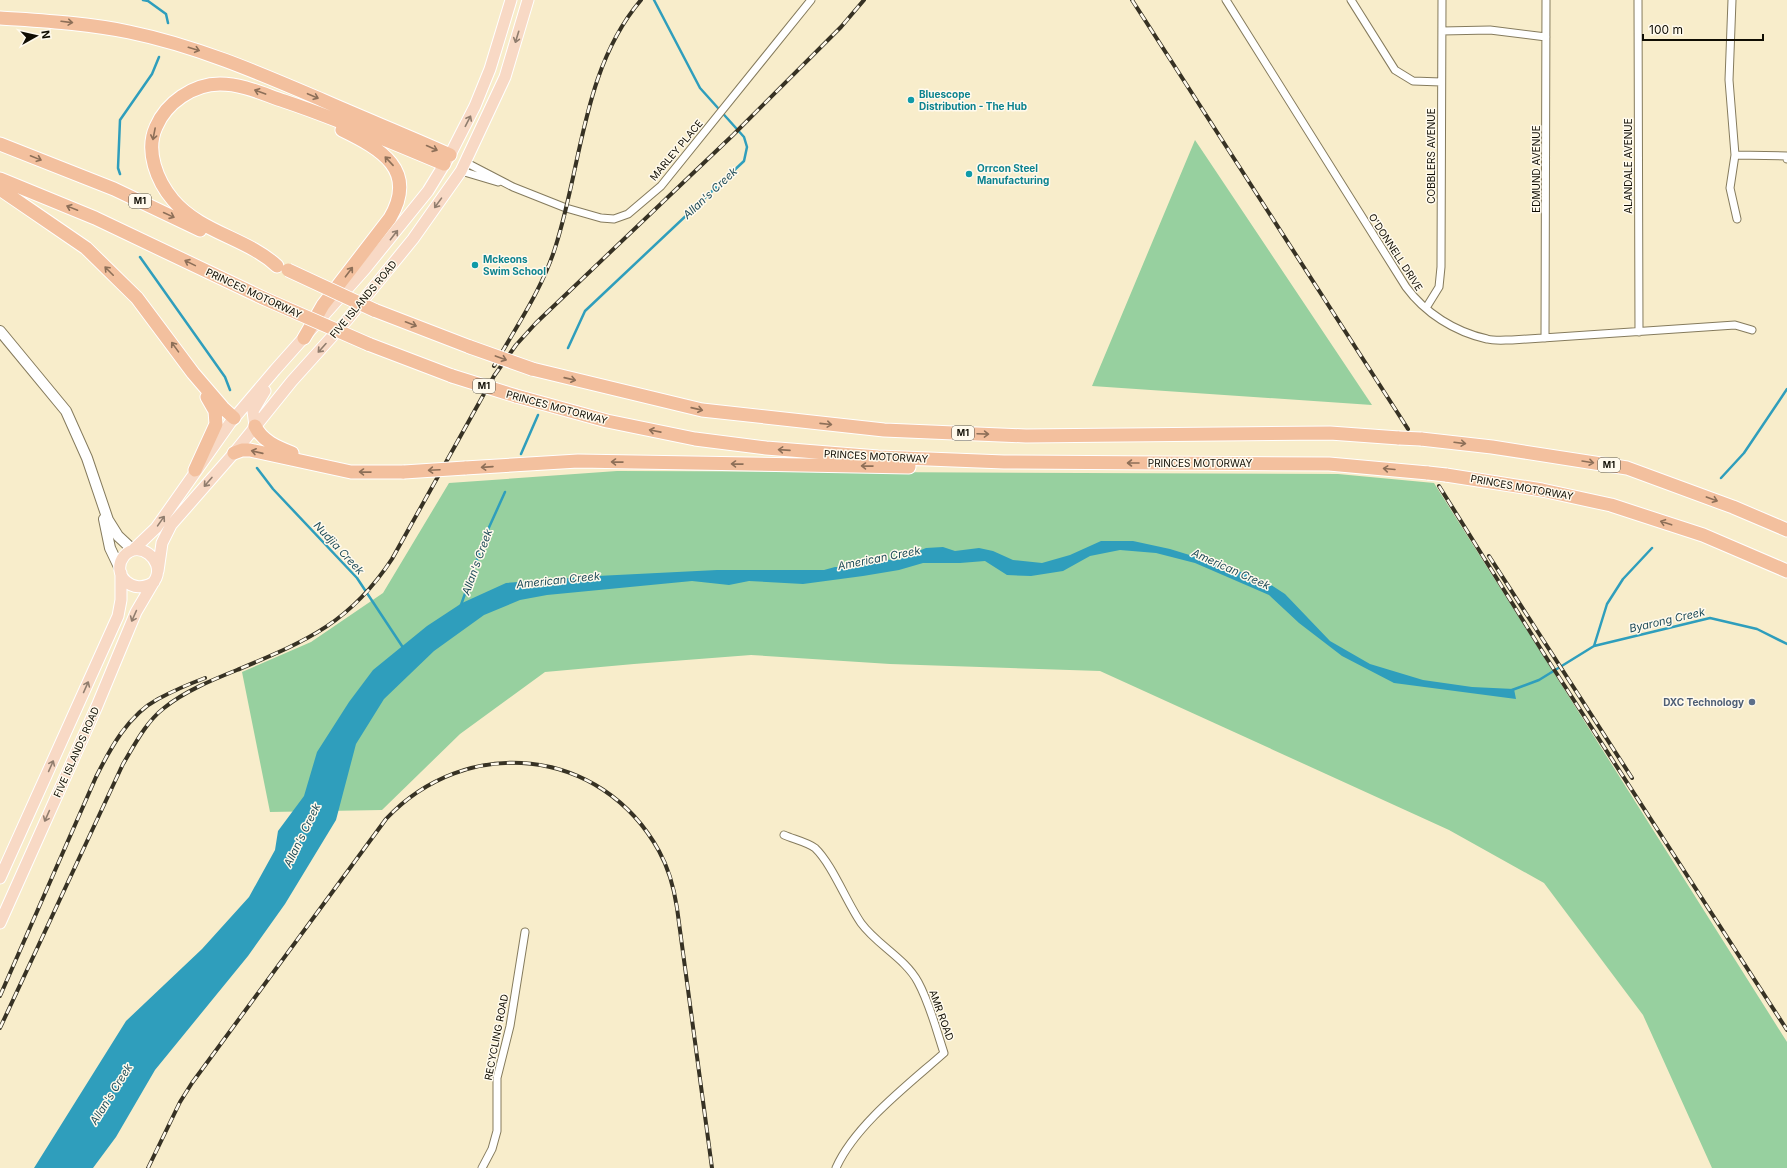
<svg xmlns="http://www.w3.org/2000/svg" width="1787" height="1168" viewBox="0 0 1787 1168" font-family="Inter,sans-serif">
	<rect width="100%" height="100%" fill="#f8edcb"/>
	<!-- green -->
	<path fill="#97d09f" d="M 1195,140 L 1372,405 L 1092,386 Z
		M 617,471 L 1338,474 L 1434,483 L 1787,1042 L 1787,1168 L 1712,1168 L 1643,1015 L 1544,883 L 1449,830 L 1100,671 L 890,664 L 751,655 L 634,664 L 545,672 L 460,734 L 382,810 L 270,812 L 242,672 L 311,642 L 383,593 L 449,483 Z"/>
	<!-- water -->
	<path fill="#2f9ebc" d="M 1101,541 L 1133,541 L 1170,549 L 1222,565 L 1265,581 L 1285,594 L 1330,641 L 1370,664 L 1423,680 L 1472,687 L 1514,689 L 1516,699 L 1394,683 L 1342,656 L 1299,623 L 1269,595 L 1195,563 L 1156,553 L 1120,550 L 1090,556 L 1063,571 L 1031,576 L 1007,575 L 985,561 L 960,563 L 923,563 L 899,570 L 863,576 L 803,584 L 749,581 L 729,585 L 692,581 L 547,595 L 520,600 L 484,615 L 434,651 L 384,699 L 356,744 L 336,820 L 285,904 L 248,956 L 155,1070 L 116,1137 L 93,1168 L 34,1168 L 126,1021 L 202,949 L 249,897 L 275,850 L 278,831 L 304,796 L 317,752 L 349,702 L 373,670 L 427,626 L 462,603 L 506,583 L 597,576 L 717,570 L 824,570 L 835,567 L 853,567 L 869,559 L 897,560 L 926,548 L 943,547 L 955,551 L 979,548 L 993,551 L 1013,560 L 1042,563 L 1070,555 Z"/>
	<g fill="none" stroke-linecap="round" stroke-linejoin="round">
		<!-- stream -->
		<path stroke="#2f9ebc" stroke-width="2.5" d="M 143,0 L 148,1 L 166,14 L 168,23
			M 120,174 L 118,168 L 120,120 L 152,74 L 159,57
			M 140,257 L 225,377 L 230,390
			M 568,348 L 585,311 L 744,161 L 747,147 L 744,137 L 700,88 L 654,0
			M 521,454 L 538,415
			M 257,468 L 273,489 L 357,578 L 402,646
			M 1721,478 L 1744,453 L 1787,389
			M 461,605 L 486,534 L 505,492
			M 1594,646 L 1710,618 L 1757,629 L 1787,644
			M 1512,690 L 1539,680 L 1594,646 L 1607,604 L 1623,579 L 1652,548"/>
		<!-- minor casing -->
		<g stroke="#857b5d" stroke-width="9">
			<path id="minor" d="M 1226,0 L 1406,287 C 1425,313 1455,332 1487,339 C 1494,341 1504,340 1512,340 L 1735,325 L 1752,330
				M 1351,0 L 1395,70 L 1413,81 L 1441,82
				M 1638,0 L 1639,332
				M 1732,0 L 1729,80 L 1735,155 L 1730,188 L 1737,219
				M 1442,31 L 1490,30 L 1546,37
				M 1735,155 L 1787,156 L 1787,159
				M 465,162 L 513,187 L 566,208 L 601,218 L 614,219 L 628,214 L 661,186 L 811,0
				M 461,171 L 498,182
				M 1426,308 L 1439,287 L 1441,267 L 1442,0
				M 1545,338 L 1546,0
				M 784,835 C 793,839 807,842 815,848 C 832,864 847,903 861,923 C 877,945 905,958 918,982 C 930,1004 936,1029 944,1053 C 909,1084 855,1125 836,1168
				M 482,1168 L 492,1149 L 497,1131 L 497,1078 L 510,1026 L 525,932"/>
		</g>
		<!-- secondary casing -->
		<g stroke="#857b5d" stroke-width="12">
			<path id="secondary" d="M 0,331 L 66,411 L 87,458 L 108,520 L 118,536 L 133,550
				M 104,519 L 110,548 L 120,569"/>
		</g>
		<!-- primary casing -->
		<g stroke="#fff" stroke-width="13">
			<path id="primary" d="M 255,426 L 253,411 L 265,391
				M 134,549 L 156,528 L 230,423 L 275,370 L 365,269 L 428,191 L 450,155 L 475,106 L 490,69 L 511,0
				M 158,571 L 162,543 L 171,525 L 234,453 L 292,381 L 347,320 L 413,239 L 461,171 L 505,77 L 528,0
				M 0,878 L 118,616 L 121,600 L 121,573
				M 0,923 L 97,706 L 136,612 L 156,578 C 164,560 139,539 124,556 C 110,574 133,597 154,582"/>
		</g>
		<!-- motorway casing -->
		<g stroke="#fff" stroke-width="15">
			<path id="motorway" d="M 0,18 C 43,21 86,23 129,32 C 197,46 259,73 322,100 C 365,119 408,136 450,155
				M 0,144 L 114,189 L 200,230
				M 0,179 L 95,218 L 263,298
				M 0,189 L 86,248 L 137,298 L 193,373 L 223,408 L 234,418
				M 277,266 C 247,238 201,233 173,200 C 157,181 145,151 156,127 C 166,103 193,84 220,84 C 243,84 263,94 284,101 C 338,119 391,142 444,164
				M 374,310 L 470,347
				M 304,338 L 323,305 L 390,218 C 418,170 381,149 342,130
				M 368,344 L 452,376
				M 532,369 L 702,410 L 884,430 L 1026,436 L 1330,433 L 1399,438
				M 516,396 L 607,421 L 695,439 L 766,448 L 878,457 L 1004,462 L 1329,464 L 1428,473
				M 255,426 C 262,441 277,447 292,453
				M 1421,439 L 1492,447 L 1627,468 L 1733,507 L 1787,530
				M 234,453 L 242,450 L 250,450 L 351,472 L 404,472
				M 465,468 L 578,461 L 909,467
				M 195,470 L 216,424 L 215,411 L 207,397
				M 1446,475 L 1542,490 L 1611,505 L 1703,535 L 1787,571"/>
		</g>
		<!-- minor -->
		<use href="#minor" stroke="#fff" stroke-width="7"/>
		<!-- secondary -->
		<use href="#secondary" stroke="#fff" stroke-width="10"/>
		<!-- primary -->
		<use href="#primary" stroke="#f8d9c5" stroke-width="11"/>
		<!-- motorway -->
		<use href="#motorway" stroke="#f3c09e" stroke-width="13"/>
		<!-- rail casing -->
		<g stroke="#373224" stroke-width="4">
			<path id="rail" d="M 1132,0 L 1408,429
				M 494,366 C 516,327 543,288 556,245 C 582,163 583,68 641,0
				M 1439,486 L 1544,654 L 1787,1030
				M 1489,556 L 1632,778
				M 0,996 L 96,777 C 110,749 128,715 158,699 C 173,691 189,684 205,678
				M 0,1028 L 123,764 C 135,744 146,722 164,708 C 185,691 212,680 237,670 C 306,641 349,624 392,559 L 494,376 L 516,345 L 536,323 L 733,135 L 841,27 L 864,0
				M 148,1168 L 180,1102 L 192,1083 L 386,819 C 466,734 601,746 659,851 C 669,869 674,888 677,908 L 712,1168"/>
		</g>
		<!-- rail -->
		<use href="#rail" stroke="#fffaed" stroke-width="2.5" stroke-dasharray="8" stroke-linecap="butt"/>
		<!-- motorway-bridge casing -->
		<g stroke="#fff" stroke-width="15" stroke-linecap="butt">
			<path id="motorway-bridge" d="M 288,270 L 374,310
				M 263,298 L 368,344
				M 470,347 L 532,369
				M 452,376 L 516,396
				M 1399,438 L 1421,439
				M 404,472 L 465,468
				M 1428,473 L 1446,475"/>
		</g>
		<!-- motorway-bridge -->
		<use href="#motorway-bridge" stroke="#f3c09e" stroke-width="13"/>
	</g>
	<!-- one-way arrows -->
	<defs><path id="oneway-shaft" d="M-6 0H5M1.5-3L5.5 0L1.5 3" fill="none" stroke-width="1.6" stroke-linecap="round" stroke-linejoin="round"/></defs>
	<g stroke="#8d6f58">
		<use href="#oneway-shaft" transform="translate(67 22) rotate(7)"/>
		<use href="#oneway-shaft" transform="translate(194 49) rotate(17)"/>
		<use href="#oneway-shaft" transform="translate(260 92) rotate(-160)"/>
		<use href="#oneway-shaft" transform="translate(313 96) rotate(23)"/>
		<use href="#oneway-shaft" transform="translate(154 134) rotate(101)"/>
		<use href="#oneway-shaft" transform="translate(432 148) rotate(24)"/>
		<use href="#oneway-shaft" transform="translate(36 158) rotate(22)"/>
		<use href="#oneway-shaft" transform="translate(389 161) rotate(-133)"/>
		<use href="#oneway-shaft" transform="translate(72 208) rotate(-158)"/>
		<use href="#oneway-shaft" transform="translate(169 215) rotate(25)"/>
		<use href="#oneway-shaft" transform="translate(190 263) rotate(-154)"/>
		<use href="#oneway-shaft" transform="translate(109 271) rotate(-135)"/>
		<use href="#oneway-shaft" transform="translate(349 272) rotate(-53)"/>
		<use href="#oneway-shaft" transform="translate(411 324) rotate(21)"/>
		<use href="#oneway-shaft" transform="translate(175 347) rotate(-126)"/>
		<use href="#oneway-shaft" transform="translate(501 358) rotate(20)"/>
		<use href="#oneway-shaft" transform="translate(570 379) rotate(13)"/>
		<use href="#oneway-shaft" transform="translate(697 409) rotate(13)"/>
		<use href="#oneway-shaft" transform="translate(826 424) rotate(6)"/>
		<use href="#oneway-shaft" transform="translate(655 431) rotate(-169)"/>
		<use href="#oneway-shaft" transform="translate(983 434) rotate(2)"/>
		<use href="#oneway-shaft" transform="translate(1460 443) rotate(7)"/>
		<use href="#oneway-shaft" transform="translate(784 450) rotate(-176)"/>
		<use href="#oneway-shaft" transform="translate(257 452) rotate(-167)"/>
		<use href="#oneway-shaft" transform="translate(617 462) rotate(-179)"/>
		<use href="#oneway-shaft" transform="translate(1588 462) rotate(9)"/>
		<use href="#oneway-shaft" transform="translate(1133 463) rotate(-180)"/>
		<use href="#oneway-shaft" transform="translate(737 464) rotate(-179)"/>
		<use href="#oneway-shaft" transform="translate(867 466) rotate(-179)"/>
		<use href="#oneway-shaft" transform="translate(487 467) rotate(176)"/>
		<use href="#oneway-shaft" transform="translate(1389 469) rotate(-175)"/>
		<use href="#oneway-shaft" transform="translate(434 470) rotate(177)"/>
		<use href="#oneway-shaft" transform="translate(365 472) rotate(-179)"/>
		<use href="#oneway-shaft" transform="translate(1712 499) rotate(20)"/>
		<use href="#oneway-shaft" transform="translate(1666 523) rotate(-162)"/>
	</g>
	<g stroke="#907d6e">
		<use href="#oneway-shaft" transform="translate(517 37) rotate(107)"/>
		<use href="#oneway-shaft" transform="translate(468 121) rotate(-63)"/>
		<use href="#oneway-shaft" transform="translate(438 203) rotate(126)"/>
		<use href="#oneway-shaft" transform="translate(394 235) rotate(-52)"/>
		<use href="#oneway-shaft" transform="translate(322 348) rotate(132)"/>
		<use href="#oneway-shaft" transform="translate(208 482) rotate(131)"/>
		<use href="#oneway-shaft" transform="translate(161 521) rotate(-55)"/>
		<use href="#oneway-shaft" transform="translate(134 616) rotate(114)"/>
		<use href="#oneway-shaft" transform="translate(86 687) rotate(-66)"/>
		<use href="#oneway-shaft" transform="translate(51 766) rotate(-66)"/>
		<use href="#oneway-shaft" transform="translate(47 816) rotate(114)"/>
	</g>
	<!-- markers -->
	<g fill="#0f9aa8" stroke="#fffaed" stroke-width="1.5">
		<circle cx="911" cy="100" r="4"/>
		<circle cx="969" cy="174" r="4"/>
		<circle cx="475" cy="265" r="4"/>
	</g>
	<circle fill="#5c6f8a" stroke="#fffaed" stroke-width="1.5" cx="1752" cy="702" r="4"/>
	<g text-anchor="middle" stroke-width="3" stroke-linejoin="round" paint-order="stroke">
		<!-- shield labels -->
		<g fill="#fffaed" stroke="#585449" stroke-width="1">
			<rect x="129" y="194" width="22" height="14" rx="3"/>
			<rect x="473" y="379" width="22" height="14" rx="3"/>
			<rect x="952" y="426" width="22" height="14" rx="3"/>
			<rect x="1598" y="458" width="22" height="14" rx="3"/>
		</g>
		<g font-size="9" font-weight="bold" fill="#100d03">
			<text x="140" y="204">M1</text>
			<text x="484" y="389">M1</text>
			<text x="963" y="436">M1</text>
			<text x="1609" y="468">M1</text>
		</g>
		<!-- culture labels -->
		<g font-size="10" font-weight="bold" fill="#0d838f" stroke="#fffaed" text-anchor="start">
			<text x="919" y="98">Bluescope<tspan x="919" dy="12">Distribution - The Hub</tspan></text>
			<text x="977" y="172">Orrcon Steel<tspan x="977" dy="12">Manufacturing</tspan></text>
			<text x="483" y="263">Mckeons<tspan x="483" dy="12">Swim School</tspan></text>
		</g>
		<!-- street labels -->
		<g font-size="10" fill="#100d03" stroke="#fffaed">
			<text transform="translate(676 150) rotate(-50)" y="4">MARLEY PLACE</text>
			<text transform="translate(1431 156) rotate(-90)" y="4">COBBLERS AVENUE</text>
			<text transform="translate(1628 166) rotate(-90)" y="4">ALANDALE AVENUE</text>
			<text transform="translate(1536 169) rotate(-90)" y="4">EDMUND AVENUE</text>
			<text transform="translate(1396 252) rotate(57)" y="4">O'DONNELL DRIVE</text>
			<text transform="translate(254 293) rotate(25)" y="4">PRINCES MOTORWAY</text>
			<text transform="translate(363 299) rotate(-50)" y="4">FIVE ISLANDS ROAD</text>
			<text transform="translate(557 407) rotate(15)" y="4">PRINCES MOTORWAY</text>
			<text transform="translate(876 456) rotate(3)" y="4">PRINCES MOTORWAY</text>
			<text x="1200" y="467">PRINCES MOTORWAY</text>
			<text transform="translate(1522 487) rotate(10)" y="4">PRINCES MOTORWAY</text>
			<text transform="translate(76 752) rotate(-66)" y="4">FIVE ISLANDS ROAD</text>
			<text transform="translate(942 1015) rotate(70)" y="4">AMR ROAD</text>
			<text transform="translate(496 1037) rotate(-79)" y="4">RECYCLING ROAD</text>
		</g>
		<!-- service labels -->
		<g font-size="10" font-weight="bold" fill="#4e5e75" stroke="#fffaed" text-anchor="end">
			<text x="1744" y="706">DXC Technology</text>
		</g>
		<!-- water labels -->
		<g font-size="11" font-style="italic" fill="#1f4c59" stroke="#fffaed">
			<text transform="translate(710 193) rotate(-43)" y="4">Allan's Creek</text>
			<text transform="translate(339 548) rotate(47)" y="4">Nudjia Creek</text>
			<text transform="translate(879 558) rotate(-11)" y="4">American Creek</text>
			<text transform="translate(477 562) rotate(-70)" y="4">Allan's Creek</text>
			<text transform="translate(1231 569) rotate(24)" y="4">American Creek</text>
			<text transform="translate(558 580) rotate(-6)" y="4">American Creek</text>
			<text transform="translate(1667 620) rotate(-13)" y="4">Byarong Creek</text>
			<text transform="translate(302 835) rotate(-64)" y="4">Allan's Creek</text>
			<text transform="translate(111 1094) rotate(-58)" y="4">Allan's Creek</text>
		</g>
	</g>
	<!-- north arrow -->
	<g transform="translate(36 36) rotate(82)" stroke="#fffaed" stroke-width="3" paint-order="stroke">
	<path d="M0-3L7 15L0 10L-7 15Z" fill="#100d03"/>
	<text y="-6" font-size="11" font-weight="bold" text-anchor="middle" fill="#100d03">N</text>
	</g>
	<!-- scale -->
	<path d="M1643 34v6h120v-6" fill="none" stroke="#100d03" stroke-width="2"/>
	<text x="1649" y="34" font-size="12" fill="#100d03" stroke="#fffaed" stroke-width="3" paint-order="stroke">100 m</text>
</svg>
